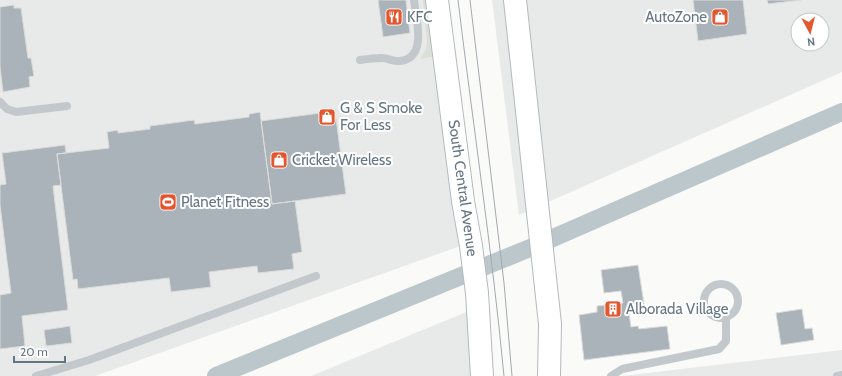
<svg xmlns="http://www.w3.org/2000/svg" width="842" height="376" viewBox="0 0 842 376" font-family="Cabin,sans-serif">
	<rect width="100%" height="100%" fill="#fafaf8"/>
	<!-- built -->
	<path fill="#e8e9e9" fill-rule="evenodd" d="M 0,0 L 439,0 L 469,243 L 95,376 L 0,376 Z
		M 492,0 L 842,0 L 842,72 L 519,215 ZM 798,20 L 822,20 L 822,44 L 798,44 Z
		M 476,308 L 479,376 L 311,376 Z
		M 842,350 L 842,376 L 622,376 Z"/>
	<!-- green -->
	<path fill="#dadfd7" d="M 423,0 L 430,0 L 443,55 L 420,59 L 426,49 L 427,42 Z"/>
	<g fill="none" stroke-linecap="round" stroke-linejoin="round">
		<!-- canal -->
		<path stroke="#bbc7cb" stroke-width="18" d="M 216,376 L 530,248 L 842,112"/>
	</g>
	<!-- building -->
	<path fill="#aab3b9" stroke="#dcdcda" d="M 378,0 L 406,0 L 410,33 L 383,37 Z
		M 693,0 L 743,0 L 747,34 L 698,41 Z
		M 767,0 L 801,0 L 768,4 Z
		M 14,5 L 14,8 L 21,8 L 28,58 L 31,58 L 34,76 L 29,77 L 30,87 L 3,92 L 0,67 L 0,7 Z
		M 335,111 L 346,194 L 272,204 L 261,121 Z
		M 260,112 L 272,204 L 295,201 L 302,252 L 292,254 L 294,269 L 258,273 L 257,266 L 209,272 L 211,287 L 171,292 L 169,278 L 78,289 L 77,279 L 73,280 L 57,154 L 109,148 L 107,132 L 118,130 L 118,133 L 150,129 L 150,126 L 194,120 L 195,124 L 249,117 L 249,114 Z
		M 65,145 L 66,153 L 57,154 L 61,185 L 53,186 L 68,310 L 22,316 L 25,346 L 0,349 L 0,295 L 11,293 L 0,205 L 0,185 L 6,184 L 2,153 Z
		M 638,265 L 644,304 L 628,306 L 631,327 L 638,326 L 639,329 L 667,326 L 670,349 L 584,360 L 579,315 L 597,312 L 597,306 L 623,303 L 621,291 L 604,293 L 601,270 Z
		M 802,309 L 805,329 L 812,328 L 814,340 L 781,345 L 776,313 Z
		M 70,326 L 72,343 L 46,346 L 44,330 Z"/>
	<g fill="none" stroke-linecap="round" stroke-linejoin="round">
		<!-- secondary casing -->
		<g stroke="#b3babf" stroke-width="24">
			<path id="secondary" d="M 437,0 L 463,201 L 471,246 L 477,293 L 482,376
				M 515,0 L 550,324 L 549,376"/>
		</g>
		<!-- lane -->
		<path stroke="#c3c8cc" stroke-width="8" d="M 360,60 C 367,59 375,58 382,58 C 388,58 394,62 400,61 C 428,58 416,18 414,0
			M 0,102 L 7,109 L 16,112 L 67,106
			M704 301a17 17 0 1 1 34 0a17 17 0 1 1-34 0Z
			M 36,376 L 89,360 L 316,276
			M 611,376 L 622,369 L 719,349 L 726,341 L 726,318
			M 837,376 L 842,375"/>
		<!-- secondary -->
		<use href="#secondary" stroke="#fff" stroke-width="22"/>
		<!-- tram -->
		<path stroke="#a2aab0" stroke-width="1" d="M 458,0 C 473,125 492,250 504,376
			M 470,0 L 504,283 L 512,376"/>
	</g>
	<!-- icons -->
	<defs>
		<g id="restaurant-square" transform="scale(0.9)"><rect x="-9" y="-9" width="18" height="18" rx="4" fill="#e4572e" stroke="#fff"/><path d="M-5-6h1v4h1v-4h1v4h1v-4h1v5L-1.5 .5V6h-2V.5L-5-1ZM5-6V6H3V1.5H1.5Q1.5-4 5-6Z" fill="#fff"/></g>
		<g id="shop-square" transform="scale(0.9)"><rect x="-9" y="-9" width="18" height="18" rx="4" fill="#e4572e" stroke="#fff"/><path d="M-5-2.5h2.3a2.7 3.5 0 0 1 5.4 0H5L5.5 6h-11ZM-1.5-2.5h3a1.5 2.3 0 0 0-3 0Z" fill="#fff"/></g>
		<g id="stadium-square" transform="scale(0.9)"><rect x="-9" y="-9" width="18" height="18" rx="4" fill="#e4572e" stroke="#fff"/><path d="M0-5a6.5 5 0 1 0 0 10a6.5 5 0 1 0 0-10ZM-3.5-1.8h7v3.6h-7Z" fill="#fff"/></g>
		<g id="building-square" transform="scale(0.9)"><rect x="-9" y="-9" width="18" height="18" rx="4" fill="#e4572e" stroke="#fff"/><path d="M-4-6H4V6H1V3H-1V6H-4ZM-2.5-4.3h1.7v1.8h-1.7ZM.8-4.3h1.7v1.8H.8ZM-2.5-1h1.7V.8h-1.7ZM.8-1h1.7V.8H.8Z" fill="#fff"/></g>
	</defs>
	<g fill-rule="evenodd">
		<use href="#restaurant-square" x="394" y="17"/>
		<use href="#shop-square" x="720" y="17"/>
		<use href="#shop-square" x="327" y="117"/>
		<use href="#shop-square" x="279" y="160"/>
		<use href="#stadium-square" x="168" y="202"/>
		<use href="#building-square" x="613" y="309"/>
	</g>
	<g text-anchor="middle" stroke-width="4" stroke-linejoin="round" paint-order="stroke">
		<!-- poi labels -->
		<g font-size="15" fill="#657683" stroke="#fff" text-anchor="start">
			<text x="407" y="22">KFC</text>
			<text x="707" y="22" text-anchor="end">AutoZone</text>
			<text x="340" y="113">G &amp; S Smoke<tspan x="340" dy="17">For Less</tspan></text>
			<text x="292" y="165">Cricket Wireless</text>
			<text x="181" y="207">Planet Fitness</text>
			<text x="626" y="314">Alborada Village</text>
		</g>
		<!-- street labels -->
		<g font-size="15" fill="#657683" stroke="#fff">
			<text transform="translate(463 188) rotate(82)" y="5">South Central Avenue</text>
		</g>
	</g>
	<!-- north arrow -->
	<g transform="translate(810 32) rotate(173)"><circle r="19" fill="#ffffff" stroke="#c1c8cd"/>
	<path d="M0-3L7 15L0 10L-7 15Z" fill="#e4572e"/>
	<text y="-6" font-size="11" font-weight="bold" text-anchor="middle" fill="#657683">N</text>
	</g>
	<!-- scale -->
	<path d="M14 356v6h51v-6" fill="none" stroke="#657683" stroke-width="2"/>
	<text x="20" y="356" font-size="12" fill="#657683" stroke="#ffffff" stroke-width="3" paint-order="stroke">20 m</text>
</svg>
